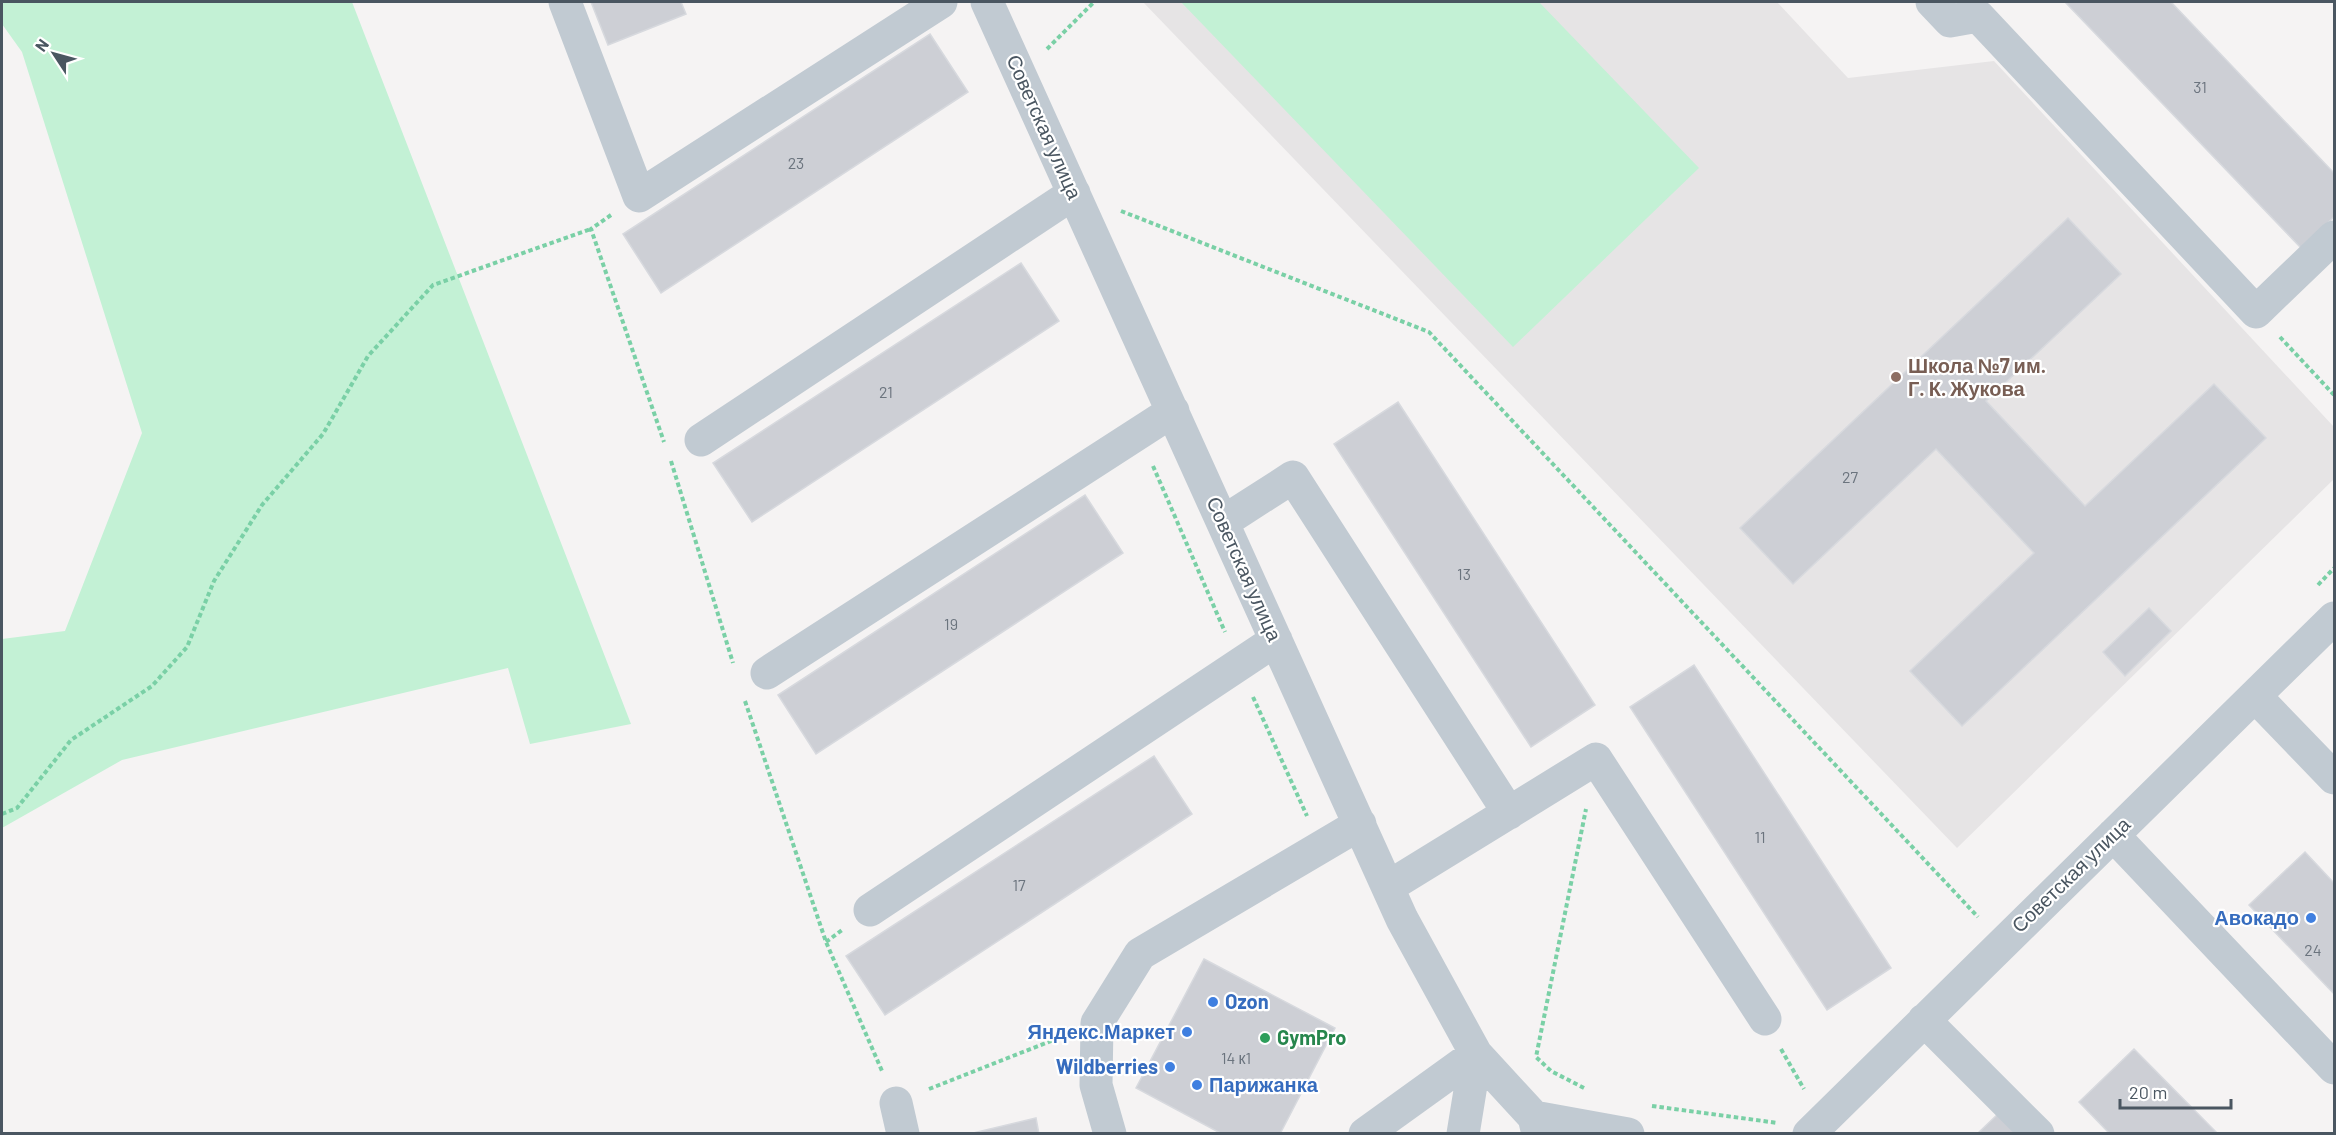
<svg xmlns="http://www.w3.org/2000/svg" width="2336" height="1135" viewBox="0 0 2336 1135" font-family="Barlow,sans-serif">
	<rect width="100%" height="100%" fill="#f5f3f3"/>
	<!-- education -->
	<path fill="#e6e4e5" d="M 1143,2 L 1777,2 L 1848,78 L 1994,61 L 2334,427 L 2334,479 L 1957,848 Z"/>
	<!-- green -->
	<path fill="#c3f1d5" d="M 2,2 L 352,2 L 631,724 L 530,744 L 508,668 L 122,760 L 2,828 L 2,639 L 65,631 L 142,433 L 22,52 L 2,24 Z
		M 1181,2 L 1539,2 L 1699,168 L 1513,347 Z"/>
	<!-- building -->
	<path fill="#cdcfd5" stroke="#d7d9de" stroke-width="1.5" d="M 591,2 L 681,2 L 686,14 L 608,45 Z
		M 2065,2 L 2171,2 L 2334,173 L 2334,217 L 2301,248 Z
		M 930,34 L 968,92 L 661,293 L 623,234 Z
		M 2068,218 L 2121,274 L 1986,401 L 2085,506 L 2214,384 L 2266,438 L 1962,726 L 1910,671 L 2034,553 L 1936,449 L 1793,584 L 1740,528 Z
		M 1021,263 L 1059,321 L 752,522 L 713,463 Z
		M 1398,402 L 1595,705 L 1531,747 L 1334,444 Z
		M 1085,495 L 1123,553 L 816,754 L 778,695 Z
		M 2149,608 L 2171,631 L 2125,676 L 2103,652 Z
		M 1694,665 L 1891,968 L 1827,1010 L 1630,707 Z
		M 1154,756 L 1192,814 L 885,1015 L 846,956 Z
		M 2305,852 L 2334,883 L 2334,994 L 2249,905 Z
		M 1204,959 L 1335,1028 L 1280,1134 L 1222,1134 L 1136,1088 Z
		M 2134,1049 L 2218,1134 L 2110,1134 L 2079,1102 Z
		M 2000,1112 L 2020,1134 L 1977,1134 Z
		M 1036,1118 L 1039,1134 L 969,1134 Z"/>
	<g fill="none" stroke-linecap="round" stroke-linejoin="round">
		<!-- path -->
		<path stroke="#7ad0a6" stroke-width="4" stroke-dasharray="4.5 3" stroke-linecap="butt" d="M 1047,49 L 1094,2
			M 1121,211 L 1429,332 L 1978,917
			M 611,215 L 591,229 L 664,442
			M 2280,337 L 2334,395
			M 671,461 L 733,663
			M 1153,466 L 1225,632
			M 2318,585 L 2334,568
			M 1253,697 L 1307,816
			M 745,701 L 826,942 L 882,1071
			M 2,814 L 17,808 L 71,740 L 152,686 L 187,647 L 214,581 L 262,505 L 323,434 L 368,356 L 433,285 L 591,229
			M 826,942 L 842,930
			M 1781,1049 L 1804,1089
			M 1584,1088 L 1551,1071 L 1536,1057 L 1586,809
			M 929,1089 L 1061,1037
			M 1652,1106 L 1778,1123"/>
		<!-- minor -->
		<path stroke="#c1cad2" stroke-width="33" d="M 565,2 L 639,196 L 941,2
			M 987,2 L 1402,919 L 1476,1054 L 1534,1117 L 1538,1134
			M 1932,2 L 1950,21 L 1978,16 L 2256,312 L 2334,237
			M 701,440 L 1074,193
			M 1223,522 L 1293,477 L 1509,813
			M 767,673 L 1173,411
			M 2255,696 L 2334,778
			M 2113,835 L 2334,1068
			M 1388,887 L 1596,759 L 1765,1019
			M 870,910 L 1276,640
			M 1924,1020 L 2038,1134
			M 896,1103 L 903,1134
			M 1534,1117 L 1628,1134
			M 1110,1134 L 1096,1085 L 1097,1023 L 1140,954 L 1360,824
			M 1365,1134 L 1476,1054
			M 1463,1134 L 1476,1054
			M 1809,1134 L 2334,618"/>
	</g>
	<!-- markers -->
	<circle fill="#8d6e63" stroke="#fff" stroke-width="2" cx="1896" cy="377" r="6"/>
	<g fill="#3f7fe0" stroke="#fff" stroke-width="2">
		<circle cx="2311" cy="918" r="6"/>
		<circle cx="1213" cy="1002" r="6"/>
		<circle cx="1187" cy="1032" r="6"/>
		<circle cx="1170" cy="1067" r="6"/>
		<circle cx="1197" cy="1085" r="6"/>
	</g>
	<circle fill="#2e9e5b" stroke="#fff" stroke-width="2" cx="1265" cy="1038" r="6"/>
	<g text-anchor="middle" stroke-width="4.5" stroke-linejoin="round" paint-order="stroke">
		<!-- number labels -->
		<g font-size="16" fill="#6b747e">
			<text x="2200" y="93">31</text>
			<text x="796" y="169">23</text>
			<text x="886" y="398">21</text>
			<text x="1850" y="483">27</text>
			<text x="1464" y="580">13</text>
			<text x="951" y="630">19</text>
			<text x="1760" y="843">11</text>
			<text x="1019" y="891">17</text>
			<text x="2313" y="956">24</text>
			<text x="1236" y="1064">14 к1</text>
		</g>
		<!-- street labels -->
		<g font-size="20" fill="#4a5661" stroke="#fff">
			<text transform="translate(1044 127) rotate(66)" y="7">Советская улица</text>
			<text transform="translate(1244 569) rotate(66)" y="7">Советская улица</text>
			<text transform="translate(2071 875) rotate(-44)" y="7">Советская улица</text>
		</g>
		<!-- education labels -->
		<g font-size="20" font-weight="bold" fill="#785e54" stroke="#fff" text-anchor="start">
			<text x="1908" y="373">Школа №7 им.<tspan x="1908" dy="23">Г. К. Жукова</tspan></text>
		</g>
		<!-- shop labels -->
		<g font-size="20" font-weight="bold" fill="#366cbe" stroke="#fff" text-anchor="end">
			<text x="2299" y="925">Авокадо</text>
			<text x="1225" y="1009" text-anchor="start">Ozon</text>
			<text x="1175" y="1039">Яндекс.Маркет</text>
			<text x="1158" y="1074">Wildberries</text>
			<text x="1209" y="1092" text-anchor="start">Парижанка</text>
		</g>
		<!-- leisure labels -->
		<g font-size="20" font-weight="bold" fill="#27864d" stroke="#fff" text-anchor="start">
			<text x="1277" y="1045">GymPro</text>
		</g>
	</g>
	<!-- border -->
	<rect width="2336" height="1135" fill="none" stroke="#4a5661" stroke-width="6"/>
	<!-- north arrow -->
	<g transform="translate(54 54) rotate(306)" stroke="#ffffff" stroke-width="4.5" paint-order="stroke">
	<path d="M0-4.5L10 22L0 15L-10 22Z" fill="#4a5661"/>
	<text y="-9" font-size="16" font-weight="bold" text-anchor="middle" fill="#4a5661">N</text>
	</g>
	<!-- scale -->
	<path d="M2120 1099v9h111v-9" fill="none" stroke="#4a5661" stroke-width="3"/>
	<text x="2129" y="1099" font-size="18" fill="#4a5661" stroke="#ffffff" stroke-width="4.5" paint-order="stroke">20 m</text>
</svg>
